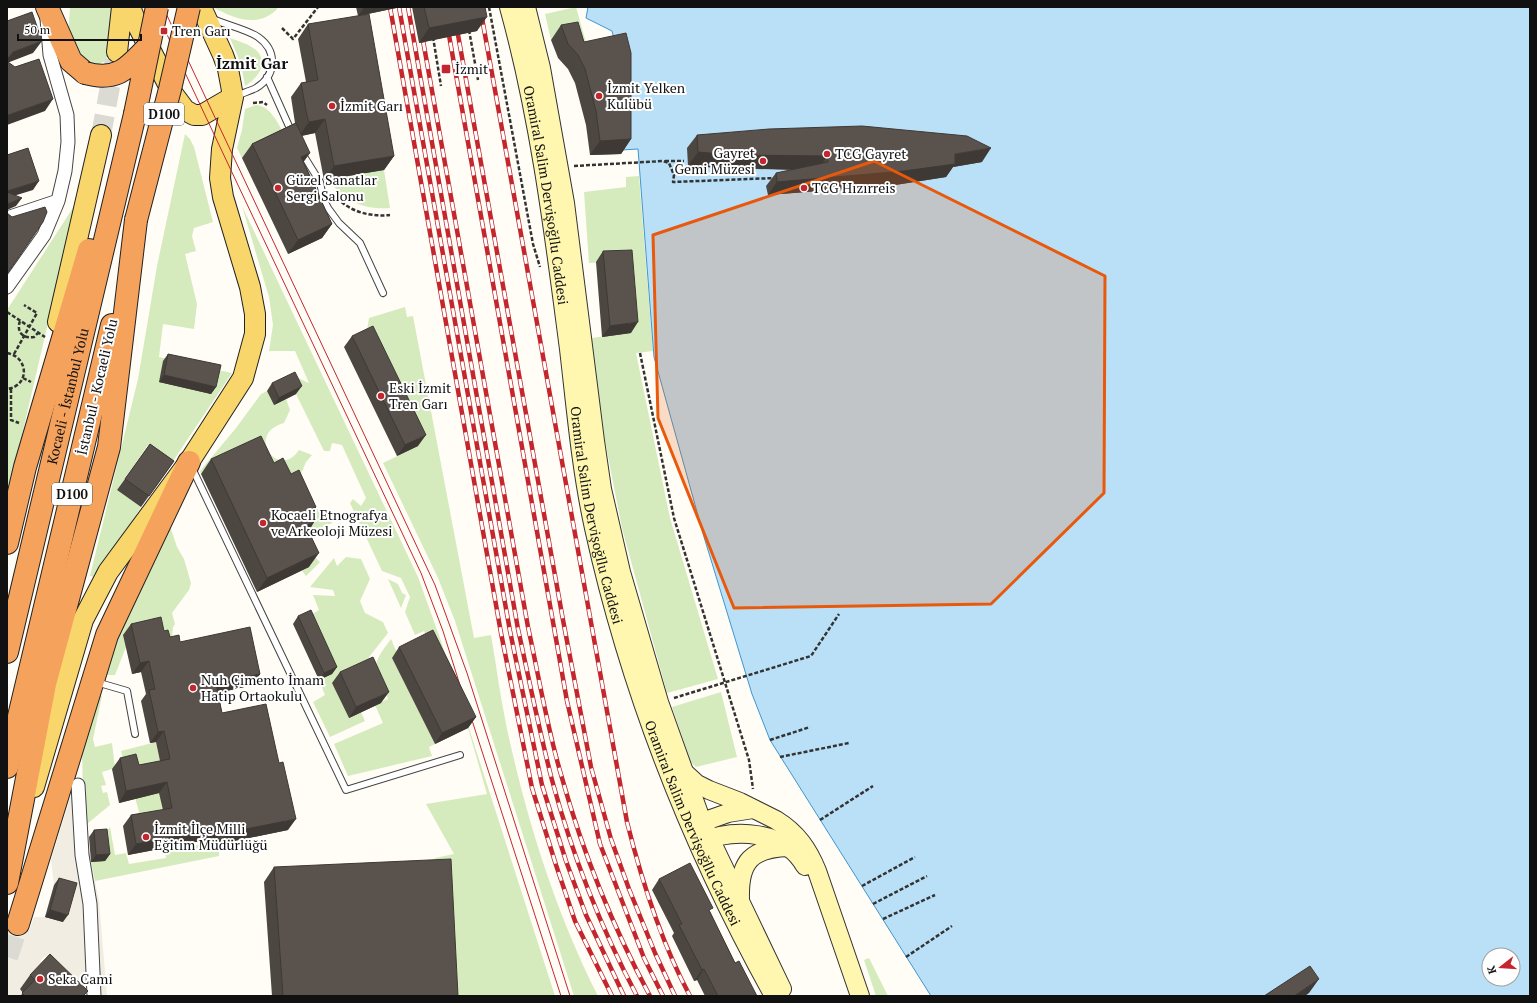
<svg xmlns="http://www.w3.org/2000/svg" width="1537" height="1003" viewBox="0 0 1537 1003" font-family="'PT Serif',serif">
	<rect width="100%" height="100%" fill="#fffdf5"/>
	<!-- green -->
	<path fill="#d5ebbd" d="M 70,7 L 115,7 L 106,61 L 94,66 L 87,65 L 68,38 Z
		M 278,7 C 276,12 271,14 266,17 C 247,25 231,16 214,8 Z
		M 576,7 L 589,53 L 551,40 L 545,14 Z
		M 230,38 C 238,41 249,44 256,50 C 270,63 257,79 245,86 L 241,64 Z
		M 256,105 C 273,106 282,131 289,145 L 278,141 L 242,158 L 237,148 L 242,130 L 245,109 Z
		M 185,134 L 190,139 L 194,147 L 213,222 L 194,228 L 192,236 L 196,251 L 185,254 L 197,304 L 194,329 L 163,324 L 159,357 L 232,373 L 173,461 L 148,445 L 117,490 L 141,507 L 98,578 L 90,576 L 138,379 L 157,266 Z
		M 384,170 L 390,208 C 360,210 347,200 327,180 Z
		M 639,176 L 653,351 L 636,353 L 670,518 L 718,679 L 667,693 L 622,528 L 604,436 L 591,338 L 631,333 L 624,261 L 589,263 L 584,192 L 626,187 L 626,177 Z
		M 76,203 L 7,499 L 7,310 Z
		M 242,206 L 418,577 L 441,641 L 555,996 L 447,996 L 441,873 L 435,858 L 454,854 L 426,804 L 487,794 L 468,728 L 424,631 L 415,635 L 405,612 L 410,597 L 401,578 L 382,571 L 350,503 L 353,499 L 361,506 L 366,498 L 342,445 L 332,443 L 330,451 L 324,451 L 296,394 L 286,399 L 290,410 L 284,423 C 244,434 279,481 299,450 L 312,455 L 306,462 L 300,476 L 314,509 L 334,511 L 332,523 L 317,530 L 311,537 L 313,555 L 320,562 L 306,576 L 302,571 L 309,567 L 251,450 L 201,474 L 200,471 L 236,428 L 261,394 L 296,377 L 309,383 L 295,351 L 269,351 L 273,325 L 269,297 Z
		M 405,307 L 407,317 L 413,316 L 474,638 L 491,635 C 496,664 500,695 506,724 C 526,818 555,911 598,996 L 574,996 L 455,621 L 438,578 L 383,463 L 418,446 L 366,337 L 369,318 Z
		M 170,526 L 177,547 L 184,559 L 191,583 L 189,590 L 172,613 L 175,624 L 173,627 L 171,646 L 126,647 L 115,675 L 102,675 L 114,640 Z
		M 346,557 L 361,559 L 370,579 L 360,601 L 365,613 L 383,622 L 388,633 L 369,657 L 368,664 L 381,702 L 388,699 C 374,667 369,668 391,639 L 398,655 L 392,658 L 435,744 L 429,747 L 432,756 L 348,776 L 334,744 L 383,723 L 375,705 L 361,712 L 365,721 L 330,737 L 313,702 L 325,695 L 319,680 L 332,674 L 306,618 L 319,610 L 313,595 L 335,596 L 333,590 L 310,587 L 334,558 L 337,566 Z
		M 388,579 L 398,584 L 402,593 L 406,595 L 401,608 Z
		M 95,692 L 102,696 L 93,739 L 95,747 L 112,743 L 115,768 L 102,772 L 106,785 L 101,786 L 103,793 L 107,792 L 110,805 L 87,824 L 83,799 L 82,749 Z
		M 721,692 L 737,757 L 696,767 L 691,762 L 672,707 Z
		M 156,742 L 162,770 L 163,810 L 141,820 C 136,796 126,775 121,751 Z
		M 212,812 L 219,844 L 219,856 L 95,881 L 91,862 L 104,861 L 102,836 L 110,827 L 115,855 L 126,853 L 129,864 L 166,858 L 165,851 L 202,844 L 197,814 Z
		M 869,958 L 888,996 L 876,996 L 864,960 Z"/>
	<!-- plaza -->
	<path fill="#f1ede2" d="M 78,785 L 83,799 L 91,862 L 99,900 L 107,996 L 82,996 L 80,987 L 45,956 L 40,961 L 74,996 L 20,990 L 25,994 L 23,996 L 7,996 L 7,935 L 10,921 L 29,931 L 34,917 L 45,917 L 63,922 L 72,890 L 54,885 L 51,860 L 70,798 Z"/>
	<!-- water -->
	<path fill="#b9e0f7" stroke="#3f96cf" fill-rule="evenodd" d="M 588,7 L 1530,7 L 1530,996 L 931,996 L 770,740 L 752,694 L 704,537 L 654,357 L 638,149 L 621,150 L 621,67 L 612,31 L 586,18 ZM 1489,955 L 1513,955 L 1513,979 L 1489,979 Z"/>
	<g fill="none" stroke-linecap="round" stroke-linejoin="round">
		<!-- primary-tunnel -->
		<path stroke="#dbdad3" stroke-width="20" stroke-dasharray="20 10" stroke-linecap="butt" d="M 101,135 L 115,60"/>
		<!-- highway-tunnel -->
		<path stroke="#dbdad3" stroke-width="22" stroke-dasharray="22 11" stroke-linecap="butt" d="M 7,957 L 18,924"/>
		<!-- lane casing -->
		<g stroke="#444" stroke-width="8">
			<path id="lane" d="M 213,19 C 226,25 246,29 258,37 C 278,51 276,76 256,88 C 250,91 243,93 236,96
				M 267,77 L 292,133
				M 302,153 L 320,182 L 323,198 L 328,208 L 339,223 L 360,243 L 383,293
				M 192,468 L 346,790 L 460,755
				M 96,682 L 127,691 L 135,734"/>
		</g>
		<!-- street casing -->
		<g stroke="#444" stroke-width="15">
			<path id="street" d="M 7,218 L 58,201
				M 7,287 L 44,235 L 58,201 L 65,171 L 68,142 L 67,115 L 50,55 L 47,19
				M 78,785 L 82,855 L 90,904 L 94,996"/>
		</g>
		<!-- secondary casing -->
		<g stroke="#333" stroke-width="20">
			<g id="secondary">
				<path id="s1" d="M 509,7 C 540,119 554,234 569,349 C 576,409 581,469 594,528 C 630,692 693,850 774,996"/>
				<path d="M 526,7 L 541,68 L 565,203 L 595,441 L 602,489 L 621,572 L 659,702 L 702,822 L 782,989"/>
				<path d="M 684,772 L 697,784 L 709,790 L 740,802 L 776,820 C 797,833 808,849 817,871 L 860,996"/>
				<path d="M 691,826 L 728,813 L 753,809"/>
				<path d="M 700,842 C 735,828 785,830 805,866"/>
				<path d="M 740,898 C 739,861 752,848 789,847"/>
			</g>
		</g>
		<!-- primary casing -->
		<g stroke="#222" stroke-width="22">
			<path id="primary" d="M 130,7 L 136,22 L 173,94 L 185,110 L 194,115 L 202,115 L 233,97
				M 117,52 L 122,7
				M 58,322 L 101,135
				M 34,787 L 83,620 L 108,572 L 189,462 L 243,378 L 255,334 L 255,314 L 250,287 L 223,197 L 220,178 L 222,149 L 233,97 L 231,85 L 228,69 L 223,55 L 201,7"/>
		</g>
		<!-- highway casing -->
		<g stroke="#222" stroke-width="24">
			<g id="highway">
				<path d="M 47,7 L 71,61 L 85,73"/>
				<path d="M 7,543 L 25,467 L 89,250"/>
				<path id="s2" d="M 7,652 L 135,114"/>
				<path d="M 7,767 L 112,325"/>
				<path d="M 7,883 L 45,684 L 109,447 L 136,220"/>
				<path d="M 18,924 L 107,635 L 189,462"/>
			</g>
		</g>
		<!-- path -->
		<path stroke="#333" stroke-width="2.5" stroke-dasharray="4 2" stroke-linecap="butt" d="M 489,7 L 533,244 L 540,267
			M 282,28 L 293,39 L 318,7
			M 469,30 L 478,80
			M 433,37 L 441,86
			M 253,103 L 263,102 L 267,105
			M 665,161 L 684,161
			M 574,166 L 663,161 L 669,163 L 674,175 L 673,182 L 775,178
			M 337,198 C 351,212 370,217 390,215
			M 7,312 L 45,337
			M 20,321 C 16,332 23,339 34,337 L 38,333
			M 7,353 C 29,357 30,386 7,389
			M 640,353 L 674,518 L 749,760 L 753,789
			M 14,354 L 37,313 L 24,305
			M 23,378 L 31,382
			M 11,389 L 11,420 L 19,423
			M 674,698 L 811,656 L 839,614
			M 770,740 L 810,727
			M 780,757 L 849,743
			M 820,820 L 873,786
			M 862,886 L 915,857
			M 873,904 L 927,876
			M 883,919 L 935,895
			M 906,957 L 952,926"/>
		<!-- lane -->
		<use href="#lane" stroke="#fff" stroke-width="6"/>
		<!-- street -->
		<use href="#street" stroke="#fff" stroke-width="13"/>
		<!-- secondary -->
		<use href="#secondary" stroke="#fff6b0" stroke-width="18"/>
		<!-- primary -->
		<use href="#primary" stroke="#f9d66b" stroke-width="20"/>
		<!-- highway -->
		<use href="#highway" stroke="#f5a25d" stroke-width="22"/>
		<!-- tram -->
		<path stroke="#c4262e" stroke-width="1" d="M 154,7 L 421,573 L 443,631 L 464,698
			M 163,7 L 435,585 L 467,673 L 570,996
			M 469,711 L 561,996"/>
		<!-- rail casing -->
		<g stroke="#c4262e" stroke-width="4.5">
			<path id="rail" d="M 390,7 L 501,633 L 532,788 L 556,865 L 575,921 L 612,996
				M 399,7 L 510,631 L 542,785 L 566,861 L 586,915 L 624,996
				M 408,7 L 518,629 C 529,679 539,730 552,780 C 572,854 601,928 637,996
				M 417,7 L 528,627 C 539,677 547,728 562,778 C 583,853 613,927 650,996
				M 444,7 L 567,701 L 600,844 L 644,958 L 663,996
				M 453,7 L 563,620 L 591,767 L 611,839 L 629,889 L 655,953 L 675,996
				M 480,7 L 627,822 C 642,882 661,942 690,996"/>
		</g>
		<!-- rail -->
		<use href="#rail" stroke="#fff" stroke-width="3" stroke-dasharray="9" stroke-linecap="butt"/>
		<!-- highway-bridge casing -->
		<g stroke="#222" stroke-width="24" stroke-linecap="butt">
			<path id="highway-bridge" d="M 85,73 C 117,82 128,68 148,47
				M 135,114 L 157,7
				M 136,220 L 170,89 L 189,7"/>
		</g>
		<!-- highway-bridge -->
		<use href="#highway-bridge" stroke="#f5a25d" stroke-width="22"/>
	</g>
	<!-- wall -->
	<path fill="#4d4742" d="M 356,7 L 401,7 L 358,16 Z
		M 412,7 L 485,7 L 477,31 L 419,43 Z
		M 308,24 L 394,156 L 384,170 L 324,180 L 315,133 L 302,136 L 304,162 L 332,224 L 322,238 L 288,254 L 242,158 L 252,144 L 295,123 L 291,97 L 301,83 L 306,82 L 298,39 Z
		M 561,25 L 584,42 L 631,139 L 621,154 L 590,155 L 586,125 L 575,83 L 568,69 L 558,58 L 551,40 Z
		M 697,135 L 982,162 L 953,167 L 946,177 L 895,185 L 768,195 L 766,186 L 776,173 L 793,170 L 724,168 L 688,166 L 687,148 Z
		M 603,251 L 631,333 L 602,337 L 596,262 Z
		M 352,336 L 418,446 L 397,456 L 344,347 Z
		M 168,354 L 216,387 L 211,394 L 159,382 L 163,361 Z
		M 272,383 L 296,394 L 274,405 L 267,391 Z
		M 150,444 L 174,461 L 141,507 L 117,490 Z
		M 211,459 L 274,463 L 291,474 L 316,507 L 311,515 L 314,522 L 309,531 L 309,567 L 257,592 L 201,474 Z
		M 298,616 L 337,667 L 332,674 L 319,680 L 293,624 Z
		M 131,624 L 164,631 L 170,637 L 180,642 L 260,674 L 253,685 L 218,693 L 222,713 L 288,830 L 219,844 L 217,838 L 128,855 L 123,826 L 131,815 L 163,810 L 159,793 L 119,803 L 112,769 L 120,758 L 139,765 L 160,761 L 156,742 L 150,743 L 141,701 L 146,694 L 141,672 L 132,674 L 123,635 Z
		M 399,647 L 476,717 L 468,728 L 435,744 L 392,658 Z
		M 340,672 L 381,703 L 349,718 L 332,683 Z
		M 94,830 L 110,854 L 105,861 L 91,862 L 89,837 Z
		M 274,867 L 458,996 L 272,996 L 264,882 Z
		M 59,878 L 63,922 L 45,917 L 54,885 Z
		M 659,879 L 710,912 L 735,963 L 757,996 L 705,996 L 697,980 L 694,981 L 672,936 L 674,933 L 652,890 Z
		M 30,975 L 84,996 L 20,996 L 23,993 L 20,989 Z"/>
	<!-- shaded-wall -->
	<path fill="#3f3936" d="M 364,7 L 401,7 L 358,16 Z
		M 487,17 L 477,31 L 419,43 L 429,28 Z
		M 42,41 L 33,53 L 7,63 L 7,59 L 13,52 Z
		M 53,99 L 45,111 L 7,125 L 7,117 L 8,115 Z
		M 325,119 L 315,133 L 299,136 L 309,122 Z
		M 631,139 L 621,154 L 590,155 L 600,141 Z
		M 991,148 L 982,162 L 953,167 L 946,177 L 895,185 L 768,195 L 777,182 L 955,154 Z
		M 698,152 L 827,156 L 818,170 L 724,168 L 688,166 Z
		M 310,153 L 300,167 L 301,157 Z
		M 394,156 L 384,170 L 324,180 L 334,166 Z
		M 39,181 L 33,190 L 7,198 L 7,191 Z
		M 22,198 L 16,206 L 7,210 L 7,204 Z
		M 332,224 L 322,238 L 288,254 L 298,240 Z
		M 638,322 L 631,333 L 602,337 L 610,326 Z
		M 164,375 L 216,387 L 211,394 L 159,382 Z
		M 302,386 L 296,394 L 274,405 L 279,398 Z
		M 426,435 L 418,446 L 397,456 L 405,445 Z
		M 316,507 L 306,521 L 309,510 Z
		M 314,522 L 304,537 L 306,526 Z
		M 319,553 L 309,567 L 257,592 L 267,578 Z
		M 149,661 L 141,672 L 132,674 L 140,663 Z
		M 337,667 L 332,674 L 319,680 L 324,673 Z
		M 260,674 L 253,685 L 208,695 L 216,684 Z
		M 389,692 L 381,703 L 349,718 L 356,707 Z
		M 476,717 L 468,728 L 435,744 L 442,733 Z
		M 164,731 L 156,742 L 150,743 L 158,732 Z
		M 167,782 L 159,793 L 119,803 L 126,791 Z
		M 296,819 L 288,830 L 219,844 L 226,833 Z
		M 225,827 L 217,838 L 128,855 L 136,844 Z
		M 110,854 L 105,861 L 91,862 L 96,855 Z
		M 50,910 L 68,915 L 63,922 L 45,917 Z
		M 704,969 L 697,980 L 694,981 L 702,970 Z
		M 1319,979 L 1309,993 L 1305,996 L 1294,996 Z"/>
	<!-- building -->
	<path fill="#5a524d" stroke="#3f3936" d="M 424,7 L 485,7 L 487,17 L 429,28 Z
		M 32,12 L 42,41 L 13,52 L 8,58 L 8,62 L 15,67 L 39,59 L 53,99 L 8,115 L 7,112 L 7,21 Z
		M 369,14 L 394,156 L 334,166 L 325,119 L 309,122 L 307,116 L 301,83 L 318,80 L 308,24 Z
		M 578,22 L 584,42 L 626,33 L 631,53 L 631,139 L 600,141 L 596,111 L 585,69 L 578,55 L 568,44 L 561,25 Z
		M 296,123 L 310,153 L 301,157 L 332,224 L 298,240 L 252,144 Z
		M 862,126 L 967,136 L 991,148 L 955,154 L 955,164 L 904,171 L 777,182 L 776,173 L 828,162 L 827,156 L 733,155 L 698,152 L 697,135 L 769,129 Z
		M 28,148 L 39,181 L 7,191 L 7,155 Z
		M 7,192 L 22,198 L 7,204 L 7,205 Z
		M 45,207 L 47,212 L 43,222 L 7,274 L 7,213 L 12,217 Z
		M 632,250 L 638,322 L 610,326 L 603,251 Z
		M 373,326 L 426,435 L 405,445 L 352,336 Z
		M 168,354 L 221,365 L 216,387 L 164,375 Z
		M 295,372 L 302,386 L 279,398 L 272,383 Z
		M 261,436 L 274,463 L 283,458 L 291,474 L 299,470 L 316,507 L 309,510 L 314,522 L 306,526 L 319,553 L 267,578 L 211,459 Z
		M 150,444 L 174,461 L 149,496 L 125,479 Z
		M 311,610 L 337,667 L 324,673 L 298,616 Z
		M 161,617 L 164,631 L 168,630 L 170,637 L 179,635 L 180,642 L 250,627 L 260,674 L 216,684 L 222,713 L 266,704 L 279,763 L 283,762 L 296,819 L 226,833 L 225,827 L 136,844 L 131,815 L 172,808 L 167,782 L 126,791 L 120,758 L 136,754 L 139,765 L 170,759 L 164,731 L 158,732 L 149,690 L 155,689 L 149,661 L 140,663 L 131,624 Z
		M 433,630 L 476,717 L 442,733 L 399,647 Z
		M 373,657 L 389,692 L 356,707 L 340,672 Z
		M 107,829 L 110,854 L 96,855 L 94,830 Z
		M 451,859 L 458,996 L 283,996 L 274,867 Z
		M 690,863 L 713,908 L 709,910 L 735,963 L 739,961 L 757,996 L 718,996 L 704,969 L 702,970 L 679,925 L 682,924 L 659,879 Z
		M 59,878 L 77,883 L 68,915 L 50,910 Z
		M 50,954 L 88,991 L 83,996 L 25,996 L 22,993 L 35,980 L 30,975 Z
		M 1310,966 L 1319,979 L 1294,996 L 1264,996 Z"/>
	<!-- marked area -->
	<path fill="#e8590c" fill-opacity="0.2" stroke="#e8590c" stroke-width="3" stroke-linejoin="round" d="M 874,161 L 1105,276 L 1104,493 L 991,604 L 734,608 L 658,418 L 653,235 Z"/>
	<!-- markers -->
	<g fill="#c4262e" stroke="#fff" stroke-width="1.5">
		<rect x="160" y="27" width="8" height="8" rx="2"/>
		<rect x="441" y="64" width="10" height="10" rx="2"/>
		<circle cx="599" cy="96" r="4"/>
		<circle cx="332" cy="106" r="4"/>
		<circle cx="827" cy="154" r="4"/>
		<circle cx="763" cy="161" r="4"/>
		<circle cx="278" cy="188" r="4"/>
		<circle cx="804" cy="188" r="4"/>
		<circle cx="381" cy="396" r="4"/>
		<circle cx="263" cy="523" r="4"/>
		<circle cx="193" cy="688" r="4"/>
		<circle cx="146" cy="837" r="4"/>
		<circle cx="40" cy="979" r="4"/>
	</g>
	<g text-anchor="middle" stroke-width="4" stroke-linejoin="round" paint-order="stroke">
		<!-- shield labels -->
		<g fill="#fff" stroke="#585858" stroke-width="1">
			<rect x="144" y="103" width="40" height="22" rx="3"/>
			<rect x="52" y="483" width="40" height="22" rx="3"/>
		</g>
		<g font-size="13" font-weight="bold" fill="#111">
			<text x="164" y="119">D100</text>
			<text x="72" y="499">D100</text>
		</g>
		<!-- poi labels -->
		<g font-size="14" fill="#111" stroke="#fff" text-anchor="start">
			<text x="172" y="36">Tren Garı</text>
			<text x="455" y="74">İzmit</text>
			<text x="607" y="93">İzmit Yelken<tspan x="607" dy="16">Kulübü</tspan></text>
			<text x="340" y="111">İzmit Garı</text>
			<text x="755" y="158" text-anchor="end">Gayret<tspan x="755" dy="16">Gemi Müzesi</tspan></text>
			<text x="835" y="159">TCG Gayret</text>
			<text x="286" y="185">Güzel Sanatlar<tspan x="286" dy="16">Sergi Salonu</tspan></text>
			<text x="812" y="193">TCG Hızırreis</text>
			<text x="389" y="393">Eski İzmit<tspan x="389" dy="16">Tren Garı</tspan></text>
			<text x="271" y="520">Kocaeli Etnografya<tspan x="271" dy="16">ve Arkeoloji Müzesi</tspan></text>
			<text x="201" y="685">Nuh Çimento İmam<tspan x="201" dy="16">Hatip Ortaokulu</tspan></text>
			<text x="154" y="834">İzmit İlçe Milli<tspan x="154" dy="16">Eğitim Müdürlüğü</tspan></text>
			<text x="48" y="984">Seka Cami</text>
		</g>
		<!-- street labels -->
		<g font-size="14" fill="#111" stroke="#fff">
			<text dy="5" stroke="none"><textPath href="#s1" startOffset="192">Oramiral Salim Dervişoğllu Caddesi</textPath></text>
			<text transform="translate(97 387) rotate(-77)" y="5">İstanbul - Kocaeli Yolu</text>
			<text dy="5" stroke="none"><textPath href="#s2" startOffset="263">Kocaeli - İstanbul Yolu</textPath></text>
			<text dy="5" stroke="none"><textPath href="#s1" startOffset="516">Oramiral Salim Dervişoğllu Caddesi</textPath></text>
			<text dy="5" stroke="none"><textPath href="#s1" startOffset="840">Oramiral Salim Dervişoğllu Caddesi</textPath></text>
		</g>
		<!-- quarter labels -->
		<g font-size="16" font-weight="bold" fill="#111" stroke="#fff">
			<text x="252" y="69">İzmit Gar</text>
		</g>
	</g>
	<!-- border -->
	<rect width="1537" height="1003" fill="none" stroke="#111111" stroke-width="16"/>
	<!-- north arrow -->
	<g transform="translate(1501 967) rotate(253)"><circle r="19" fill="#ffffff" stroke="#a0a0a0"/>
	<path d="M0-3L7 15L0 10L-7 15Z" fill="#c4262e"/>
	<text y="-6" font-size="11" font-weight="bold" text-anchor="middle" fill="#111111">K</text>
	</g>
	<!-- scale -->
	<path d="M18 34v6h123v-6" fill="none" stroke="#111111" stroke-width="2"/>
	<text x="24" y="34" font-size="12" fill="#111111" stroke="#ffffff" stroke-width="3" paint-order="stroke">50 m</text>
</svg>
